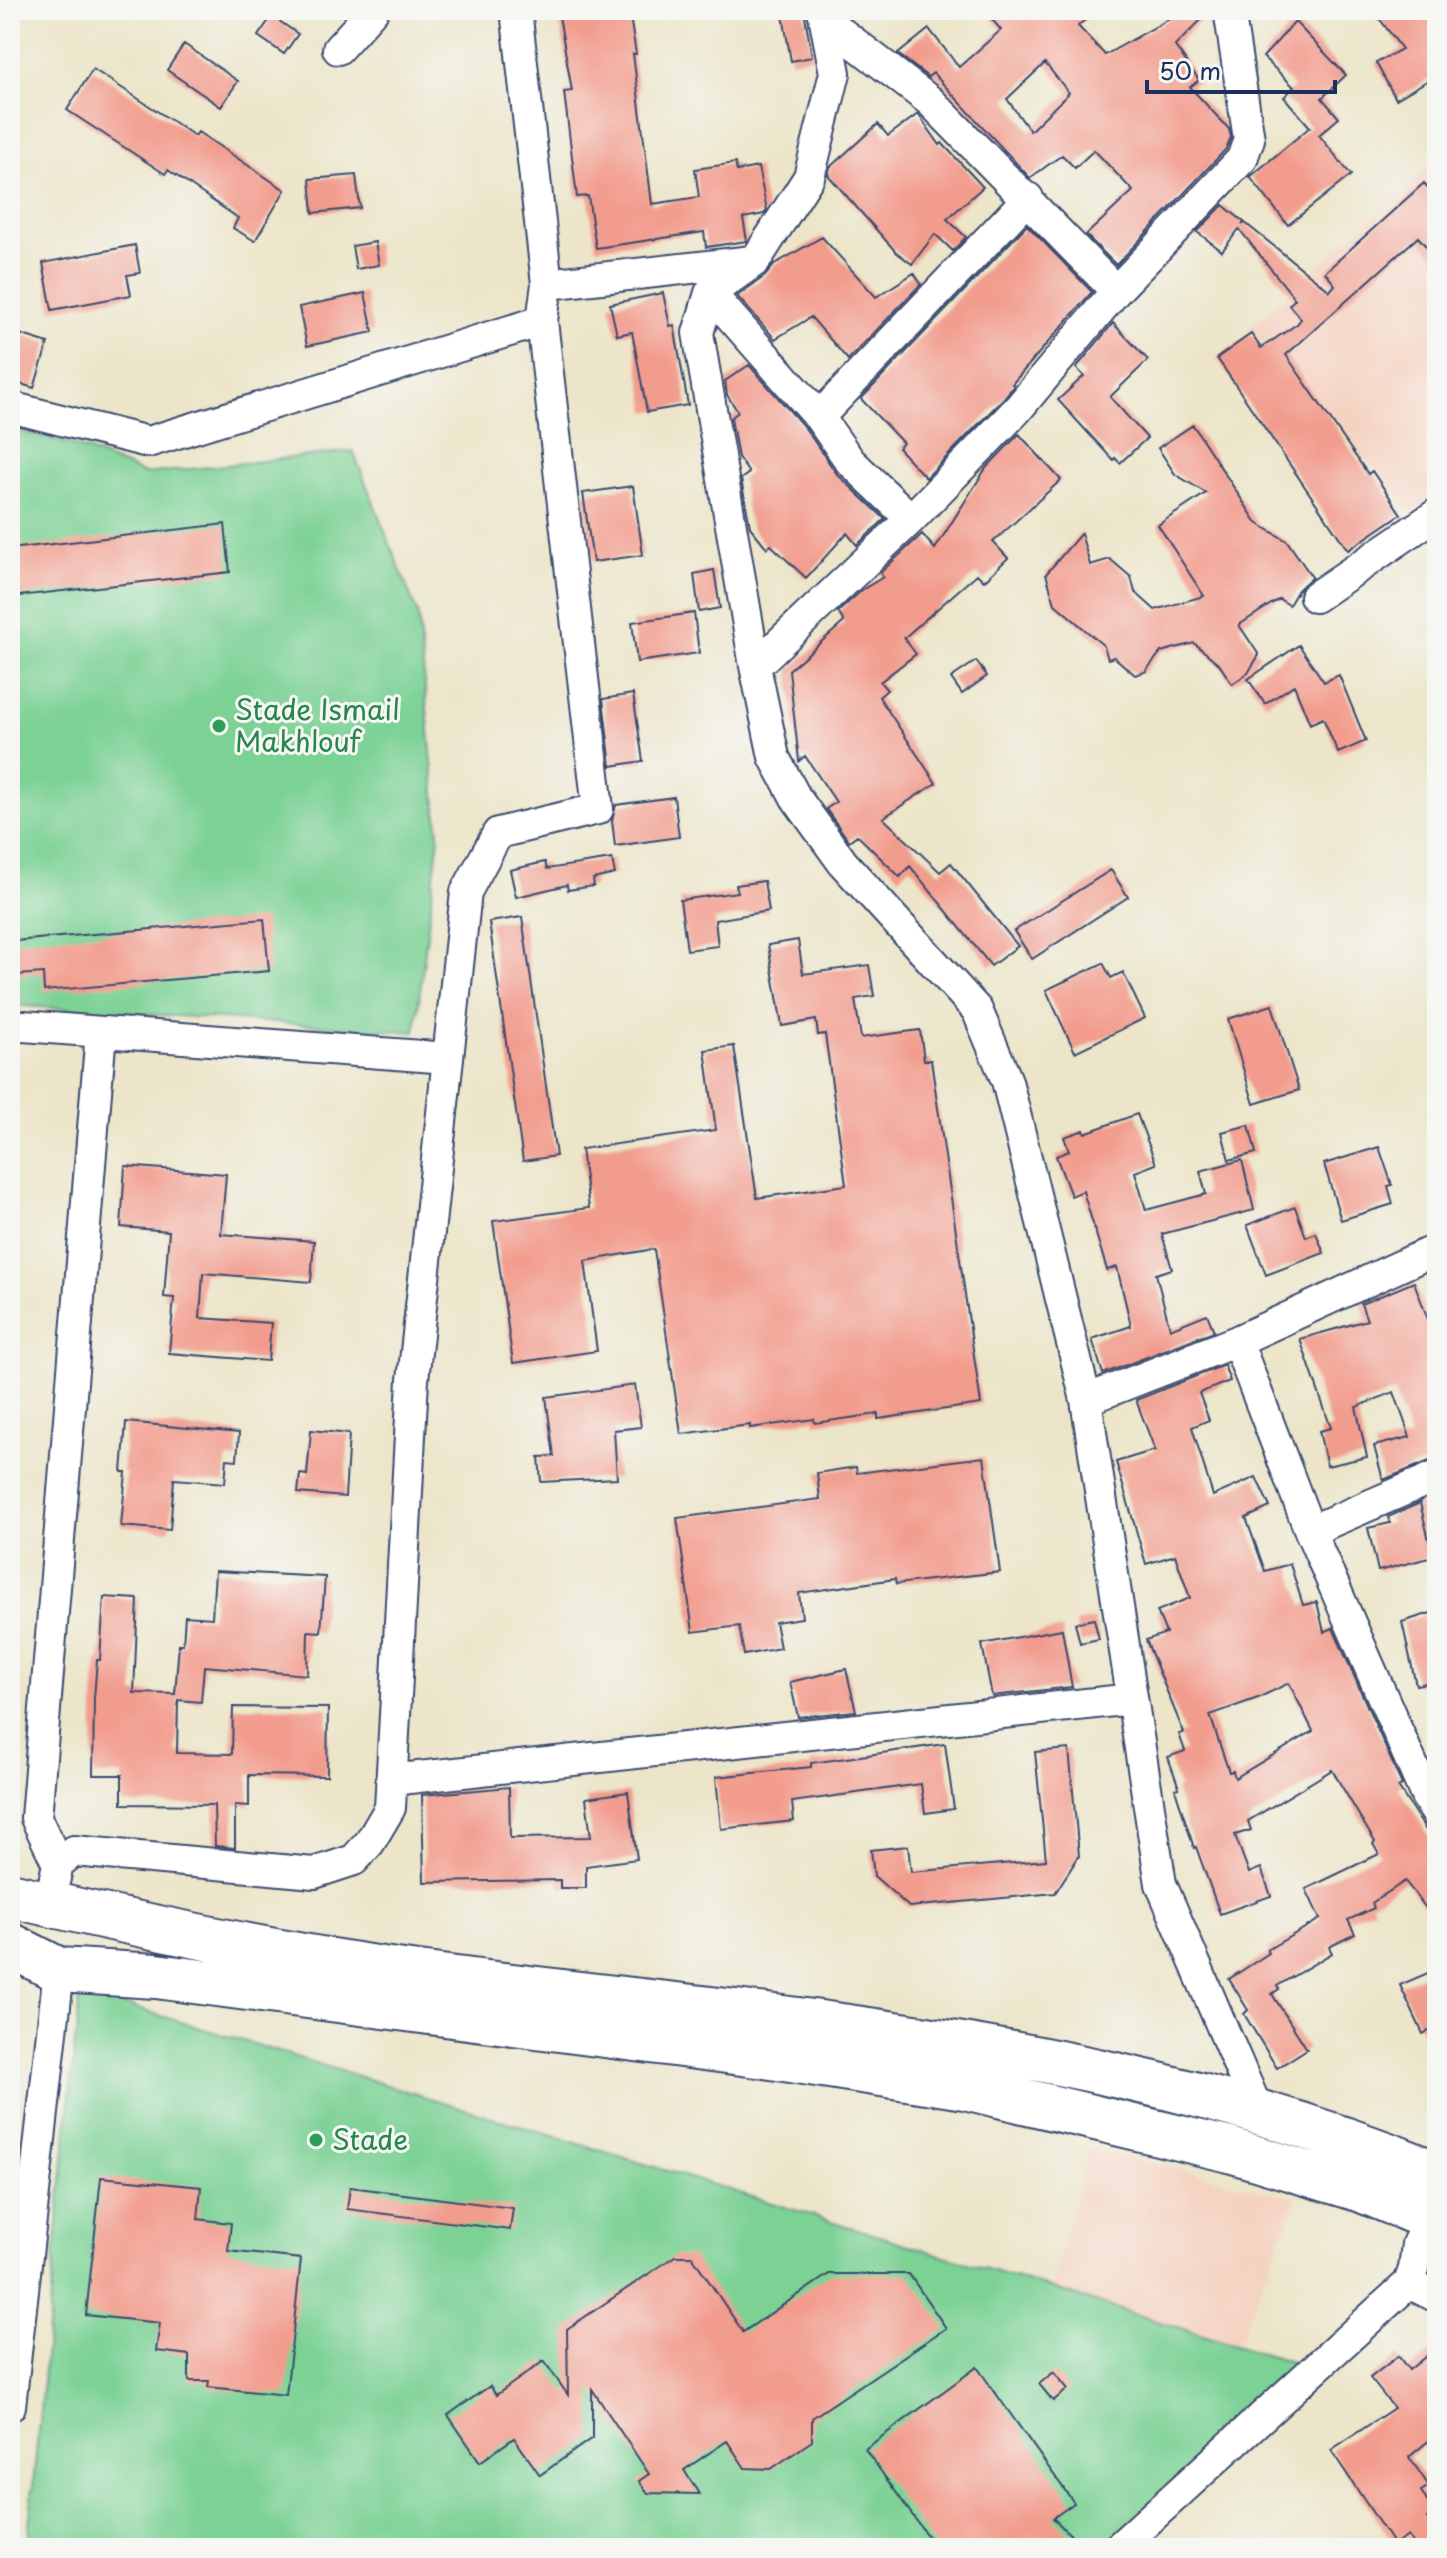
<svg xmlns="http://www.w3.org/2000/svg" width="1447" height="2558" viewBox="0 0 1447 2558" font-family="'Playpen Sans',sans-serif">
	<rect width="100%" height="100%" fill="#f6f6f2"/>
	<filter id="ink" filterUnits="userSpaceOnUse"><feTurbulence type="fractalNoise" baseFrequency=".0125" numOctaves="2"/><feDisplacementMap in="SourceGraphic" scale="16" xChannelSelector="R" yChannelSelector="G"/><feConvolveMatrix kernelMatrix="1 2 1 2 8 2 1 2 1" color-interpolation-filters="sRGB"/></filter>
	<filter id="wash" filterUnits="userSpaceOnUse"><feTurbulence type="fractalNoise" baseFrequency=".006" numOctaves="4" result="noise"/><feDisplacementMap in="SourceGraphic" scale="32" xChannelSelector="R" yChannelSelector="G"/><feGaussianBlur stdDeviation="1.8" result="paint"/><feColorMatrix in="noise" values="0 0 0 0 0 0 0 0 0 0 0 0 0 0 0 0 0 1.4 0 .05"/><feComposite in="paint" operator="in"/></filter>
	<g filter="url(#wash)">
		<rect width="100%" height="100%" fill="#ece5c9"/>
		<!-- built -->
		<path fill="#f5d3c1" d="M 1429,167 L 1437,176 L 1437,493 L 1414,514 L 1249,329 Z
			M 1089,2147 L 1297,2199 L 1237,2346 L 1051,2289 Z"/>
		<!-- green -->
		<path fill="#7cd195" stroke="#4c807a" stroke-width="2" d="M 10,429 L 77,446 L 145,474 L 353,451 L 418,615 L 439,836 L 415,1032 L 10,1005 Z
			M 80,1991 L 1307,2367 L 1118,2548 L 27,2548 Z"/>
		<g id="blocks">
			<!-- building -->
			<path fill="#f29c8d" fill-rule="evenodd" d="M 558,10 L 629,10 L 636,54 L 633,54 L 652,204 L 699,197 L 695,169 L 735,163 L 737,171 L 758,167 L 767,210 L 764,214 L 743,218 L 747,241 L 706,247 L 704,232 L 596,248 L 588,196 L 577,197 L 564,92 L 572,91 Z
				M 782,10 L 804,10 L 812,57 L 791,61 Z
				M 984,10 L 1096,10 L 1078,26 L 1105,55 L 1169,19 L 1160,10 L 1211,10 L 1175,46 L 1199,80 L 1190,87 L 1229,129 L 1231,137 L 1226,149 L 1116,265 L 1086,235 L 1133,191 L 1094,150 L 1075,168 L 1062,155 L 1030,178 L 933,73 L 928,77 L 898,54 L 929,29 L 959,67 L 1001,30 ZM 1045,63 L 1069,93 L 1030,131 L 1007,99 Z
				M 1373,10 L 1437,10 L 1437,75 L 1396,99 L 1376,63 L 1402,49 Z
				M 272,16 L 298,34 L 284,54 L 258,36 Z
				M 1295,22 L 1346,75 L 1322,98 L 1339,118 L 1319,135 L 1351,175 L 1288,225 L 1250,177 L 1310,127 L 1284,97 L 1294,87 L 1263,57 Z
				M 184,44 L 238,81 L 221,107 L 167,70 Z
				M 93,69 L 195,136 L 198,132 L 285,190 L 255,241 L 233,228 L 238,218 L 168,170 L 165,174 L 67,110 Z
				M 918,114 L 940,145 L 942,143 L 983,187 L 947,219 L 966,237 L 953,251 L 935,234 L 912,264 L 896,252 L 828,175 L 830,167 L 878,124 L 888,136 Z
				M 356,175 L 360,208 L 313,213 L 310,179 Z
				M 1424,183 L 1437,198 L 1437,259 L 1418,237 L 1286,355 L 1368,474 L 1372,471 L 1401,514 L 1348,550 L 1217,358 L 1251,334 L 1261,348 L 1297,324 L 1301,319 L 1289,305 L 1295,299 L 1239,229 L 1222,251 L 1197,232 L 1223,205 L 1244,222 L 1242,225 L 1245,223 L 1330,291 L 1335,285 L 1325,272 Z
				M 1027,225 L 1092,292 L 1012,384 L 1014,386 L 1004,398 L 926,478 L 898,448 L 903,443 L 861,399 Z
				M 822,237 L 876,297 L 914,273 L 921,284 L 848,360 L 811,317 L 775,339 L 737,296 L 765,276 L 775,264 Z
				M 375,242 L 379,265 L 356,269 L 352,246 Z
				M 135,245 L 140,273 L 127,275 L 131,295 L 52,310 L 43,263 Z
				M 365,293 L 373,332 L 307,346 L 299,307 Z
				M 663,293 L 670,326 L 674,325 L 688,405 L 647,412 L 632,332 L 617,335 L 610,304 Z
				M 1113,323 L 1148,360 L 1110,397 L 1147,438 L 1120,463 L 1115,458 L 1113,460 L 1058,400 L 1084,376 L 1076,368 Z
				M 10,331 L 48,343 L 34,388 L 10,381 Z
				M 749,365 L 805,428 L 837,474 L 885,519 L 857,545 L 847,533 L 806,578 L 771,545 L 767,548 L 750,527 L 741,479 L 749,473 L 738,457 L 731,418 L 738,412 L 727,395 L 725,381 Z
				M 1193,425 L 1257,523 L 1287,541 L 1312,577 L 1298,590 L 1289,605 L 1279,599 L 1239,625 L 1259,655 L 1248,673 L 1232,684 L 1219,664 L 1194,643 L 1161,652 L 1145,672 L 1135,675 L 1114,657 L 1108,659 L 1104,646 L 1055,604 L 1046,574 L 1081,533 L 1090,565 L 1110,559 L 1131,577 L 1135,592 L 1155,610 L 1204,596 L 1158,525 L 1206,493 L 1175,474 L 1158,448 Z
				M 1019,434 L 1061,480 L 993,542 L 1008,558 L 984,581 L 977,574 L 904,638 L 916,654 L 880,682 L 887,690 L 879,697 L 936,783 L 883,818 L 940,872 L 951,863 L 1018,946 L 991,966 L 910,866 L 900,877 L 857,835 L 849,841 L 826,809 L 836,802 L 805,756 L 799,761 L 789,670 L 844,622 L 838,612 L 862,590 L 883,577 L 880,573 L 922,534 L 935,549 L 986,468 Z
				M 633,486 L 643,555 L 593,562 L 583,493 Z
				M 225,524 L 230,572 L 10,597 L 10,549 Z
				M 714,570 L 720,608 L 699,612 L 694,574 Z
				M 694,613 L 699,653 L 637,662 L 632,622 Z
				M 1299,645 L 1324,682 L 1339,675 L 1366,741 L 1338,753 L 1323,718 L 1310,724 L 1294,685 L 1265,704 L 1248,679 Z
				M 976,661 L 987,676 L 962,694 L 951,678 Z
				M 633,694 L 643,761 L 611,766 L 603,699 Z
				M 674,797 L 679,837 L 615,846 L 612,820 L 616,805 Z
				M 612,859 L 615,874 L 593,879 L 594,886 L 568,890 L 567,885 L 516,897 L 510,870 L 545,862 L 547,869 Z
				M 1111,870 L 1128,897 L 1032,959 L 1014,931 Z
				M 764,881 L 769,911 L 715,920 L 718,946 L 687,950 L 680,900 L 738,892 L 736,885 Z
				M 522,917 L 556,1156 L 523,1161 L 489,922 Z
				M 264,919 L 269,971 L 44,991 L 43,973 L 18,975 L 15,941 Z
				M 798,940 L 803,974 L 869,965 L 874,996 L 855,999 L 861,1038 L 920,1030 L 924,1060 L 931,1060 L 981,1404 L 878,1419 L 878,1414 L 815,1423 L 814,1419 L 750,1428 L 750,1425 L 681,1434 L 654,1249 L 585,1261 L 597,1351 L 513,1363 L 493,1221 L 589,1208 L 581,1149 L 716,1130 L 705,1050 L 734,1046 L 757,1198 L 846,1185 L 825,1034 L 818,1035 L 816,1020 L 782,1026 L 768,945 Z
				M 1103,963 L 1111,978 L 1123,972 L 1145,1018 L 1075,1052 L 1046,990 Z
				M 1272,1005 L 1299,1090 L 1254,1104 L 1228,1019 Z
				M 1137,1114 L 1156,1164 L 1135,1172 L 1146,1210 L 1206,1194 L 1200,1171 L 1242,1160 L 1254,1210 L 1162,1234 L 1172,1269 L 1156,1274 L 1170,1329 L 1207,1314 L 1214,1331 L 1103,1374 L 1092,1339 L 1131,1326 L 1117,1267 L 1107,1270 L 1083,1191 L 1071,1196 L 1056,1156 L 1069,1151 L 1064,1137 L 1084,1130 L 1085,1133 Z
				M 1249,1125 L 1256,1153 L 1229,1160 L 1222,1132 Z
				M 1379,1147 L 1392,1185 L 1388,1186 L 1393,1204 L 1341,1220 L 1324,1164 Z
				M 125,1166 L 226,1174 L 221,1234 L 314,1241 L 311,1282 L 203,1273 L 200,1318 L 271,1323 L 268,1361 L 169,1353 L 174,1298 L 164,1297 L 169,1231 L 121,1227 Z
				M 1295,1207 L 1306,1237 L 1316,1233 L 1324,1253 L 1266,1275 L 1247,1225 Z
				M 1414,1282 L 1429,1322 L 1437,1319 L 1437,1458 L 1383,1480 L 1374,1446 L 1410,1437 L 1394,1392 L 1356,1407 L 1367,1457 L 1327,1466 L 1319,1431 L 1331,1428 L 1300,1339 L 1367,1320 L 1361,1304 Z
				M 1224,1365 L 1230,1381 L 1199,1393 L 1209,1420 L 1192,1427 L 1213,1496 L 1256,1477 L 1270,1507 L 1246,1518 L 1265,1571 L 1290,1564 L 1303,1605 L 1317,1602 L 1324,1632 L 1333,1628 L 1402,1785 L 1398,1787 L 1437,1847 L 1437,1922 L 1405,1881 L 1372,1903 L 1374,1908 L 1348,1920 L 1355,1934 L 1329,1947 L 1332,1953 L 1277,1986 L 1279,1989 L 1272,1994 L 1307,2049 L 1277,2068 L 1244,2014 L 1248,2010 L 1229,1979 L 1269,1953 L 1267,1950 L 1320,1919 L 1306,1889 L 1379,1854 L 1373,1844 L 1375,1842 L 1332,1770 L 1248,1821 L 1251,1830 L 1235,1835 L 1249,1873 L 1261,1868 L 1271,1896 L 1220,1914 L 1196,1847 L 1194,1848 L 1175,1789 L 1179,1788 L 1168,1757 L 1185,1751 L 1179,1734 L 1184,1733 L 1146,1640 L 1166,1633 L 1157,1611 L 1190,1598 L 1175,1555 L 1146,1564 L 1116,1462 L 1155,1450 L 1136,1400 ZM 1289,1683 L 1313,1731 L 1235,1778 L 1233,1771 L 1229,1772 L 1210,1715 L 1258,1698 Z
				M 635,1385 L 641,1427 L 614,1430 L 617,1478 L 541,1482 L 539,1457 L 554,1456 L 546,1397 Z
				M 126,1422 L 239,1433 L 237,1460 L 227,1459 L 225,1483 L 174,1479 L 170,1530 L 121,1526 L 126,1472 L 122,1472 Z
				M 311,1430 L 349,1434 L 345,1497 L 298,1493 L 300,1474 L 307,1475 Z
				M 984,1457 L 1000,1572 L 896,1584 L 895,1579 L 799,1593 L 802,1618 L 775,1622 L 780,1648 L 744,1655 L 739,1626 L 693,1632 L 677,1518 L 820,1499 L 817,1473 L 856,1467 L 857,1473 Z
				M 1420,1503 L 1433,1557 L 1378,1571 L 1368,1528 L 1390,1523 L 1388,1517 Z
				M 215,1571 L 325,1577 L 321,1632 L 308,1631 L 307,1675 L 204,1666 L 201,1702 L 178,1700 L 177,1753 L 232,1754 L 233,1707 L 328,1708 L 327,1776 L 249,1775 L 249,1806 L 235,1805 L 235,1848 L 215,1846 L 214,1805 L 122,1804 L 122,1775 L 93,1775 L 94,1698 L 97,1660 L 100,1660 L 104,1597 L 138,1599 L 134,1693 L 175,1694 L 179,1644 L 183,1644 L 185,1616 L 212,1618 Z
				M 1437,1611 L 1437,1681 L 1416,1685 L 1402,1622 Z
				M 1094,1619 L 1099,1639 L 1080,1643 L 1075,1623 Z
				M 1062,1629 L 1072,1687 L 992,1696 L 982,1644 Z
				M 846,1669 L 856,1711 L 798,1717 L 790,1682 Z
				M 945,1744 L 954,1809 L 925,1813 L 921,1784 L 792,1802 L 794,1821 L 721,1829 L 716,1777 L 811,1767 L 811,1763 Z
				M 1069,1749 L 1079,1856 L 1055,1893 L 909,1907 L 874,1876 L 871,1850 L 908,1846 L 911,1872 L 1046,1860 L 1035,1752 Z
				M 509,1787 L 510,1838 L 591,1837 L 586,1798 L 628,1792 L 637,1859 L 586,1866 L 586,1888 L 560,1888 L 560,1880 L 424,1882 L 422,1795 Z
				M 1437,1969 L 1437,2027 L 1423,2034 L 1400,1985 Z
				M 101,2177 L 201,2187 L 198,2219 L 231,2223 L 228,2251 L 301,2259 L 286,2395 L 208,2387 L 209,2381 L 189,2381 L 189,2355 L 156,2351 L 160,2323 L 86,2315 Z
				M 350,2187 L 513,2208 L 510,2230 L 347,2209 Z
				M 675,2256 L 692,2256 L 743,2332 L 829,2274 L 909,2274 L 946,2328 L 812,2418 L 812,2441 L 771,2469 L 745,2468 L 727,2441 L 684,2470 L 699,2494 L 648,2493 L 639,2481 L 649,2474 L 592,2389 L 592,2438 L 540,2475 L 514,2438 L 480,2462 L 448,2415 L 490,2386 L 496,2395 L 544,2361 L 568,2395 L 567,2329 Z
				M 1437,2347 L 1437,2434 L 1409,2457 L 1429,2486 L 1421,2491 L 1434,2513 L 1427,2518 L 1437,2533 L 1437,2548 L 1416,2548 L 1408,2536 L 1394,2545 L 1331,2450 L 1394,2408 L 1370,2378 L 1398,2356 L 1409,2370 Z
				M 977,2367 L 1074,2503 L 1053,2518 L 1084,2548 L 936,2548 L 865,2449 Z
				M 1054,2372 L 1068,2389 L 1053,2401 L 1039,2384 Z"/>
		</g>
	</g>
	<g filter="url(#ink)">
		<use href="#blocks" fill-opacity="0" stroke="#3a4a6e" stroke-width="2"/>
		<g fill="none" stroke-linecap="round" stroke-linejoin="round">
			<!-- minor casing -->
			<g stroke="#3a4a6e" stroke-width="34">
				<path id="minor" d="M 516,10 L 547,284
					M 823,10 L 835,73 L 809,177 L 755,261 L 710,293 L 698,333 L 755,666 L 774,757 L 796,798 L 843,863 L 977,1010 L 1007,1081 L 1086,1400 L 1161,1884 L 1258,2111
					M 826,21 L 930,101 L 1116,291
					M 338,49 L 373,10
					M 710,293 L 819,417 L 850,461 L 911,519
					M 10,407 L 148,442 L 542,321
					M 819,417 L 1028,198
					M 1315,597 L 1437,514
					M 755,666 L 911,519 L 1017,410 L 1116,291 L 1242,159 L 1249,139 L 1229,10
					M 10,1025 L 448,1058
					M 1237,1341 L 1310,1531
					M 1086,1400 L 1237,1341 L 1437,1249
					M 1437,1476 L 1310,1531 L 1426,1796 L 1437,1814
					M 391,1780 L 1132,1699
					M 58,1864 L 36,1818 L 101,1032
					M 49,1905 L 58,1864 L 74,1851 L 314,1873 L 354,1860 L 370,1842 L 390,1808 L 413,1380 L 466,892 L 498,833 L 598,809 L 542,321 L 547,284 L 753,261
					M 1409,2283 L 1437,2297
					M 10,2406 L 59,1970
					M 1118,2548 L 1409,2283 L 1414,2269 L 1417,2244 L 1429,2218"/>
			</g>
			<!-- highway casing -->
			<g stroke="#3a4a6e" stroke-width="48">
				<path id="highway" d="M 10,1895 C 129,1923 248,1948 369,1967 C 506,1988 645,2000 783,2018 C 1005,2047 1229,2089 1437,2174
					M 10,1945 L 59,1970 L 156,1976 L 765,2056 L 965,2087 L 1230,2150 L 1362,2190 L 1437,2221"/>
			</g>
			<!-- minor -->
			<use href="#minor" stroke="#fff" stroke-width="30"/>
			<!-- highway -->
			<use href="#highway" stroke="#fff" stroke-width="44"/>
		</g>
	</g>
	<!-- markers -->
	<g fill="#2e9e5b" stroke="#f6f6f2" stroke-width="3">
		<circle cx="219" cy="726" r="8"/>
		<circle cx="316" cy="2140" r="8"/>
	</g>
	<g text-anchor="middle" stroke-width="6" stroke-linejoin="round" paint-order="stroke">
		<!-- leisure labels -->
		<g font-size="28" fill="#27864d" stroke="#f6f6f2" text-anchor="start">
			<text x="235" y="720">Stade Ismail<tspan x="235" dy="32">Makhlouf</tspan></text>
			<text x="332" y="2150">Stade</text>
		</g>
	</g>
	<!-- margin -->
	<rect width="1447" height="2558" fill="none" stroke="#f6f6f2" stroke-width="40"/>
	<!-- scale -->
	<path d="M1147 80v12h188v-12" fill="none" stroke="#1b2f5e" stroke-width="4"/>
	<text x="1159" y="80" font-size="24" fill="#1b2f5e" stroke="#f6f6f2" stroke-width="6" paint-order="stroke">50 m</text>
</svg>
